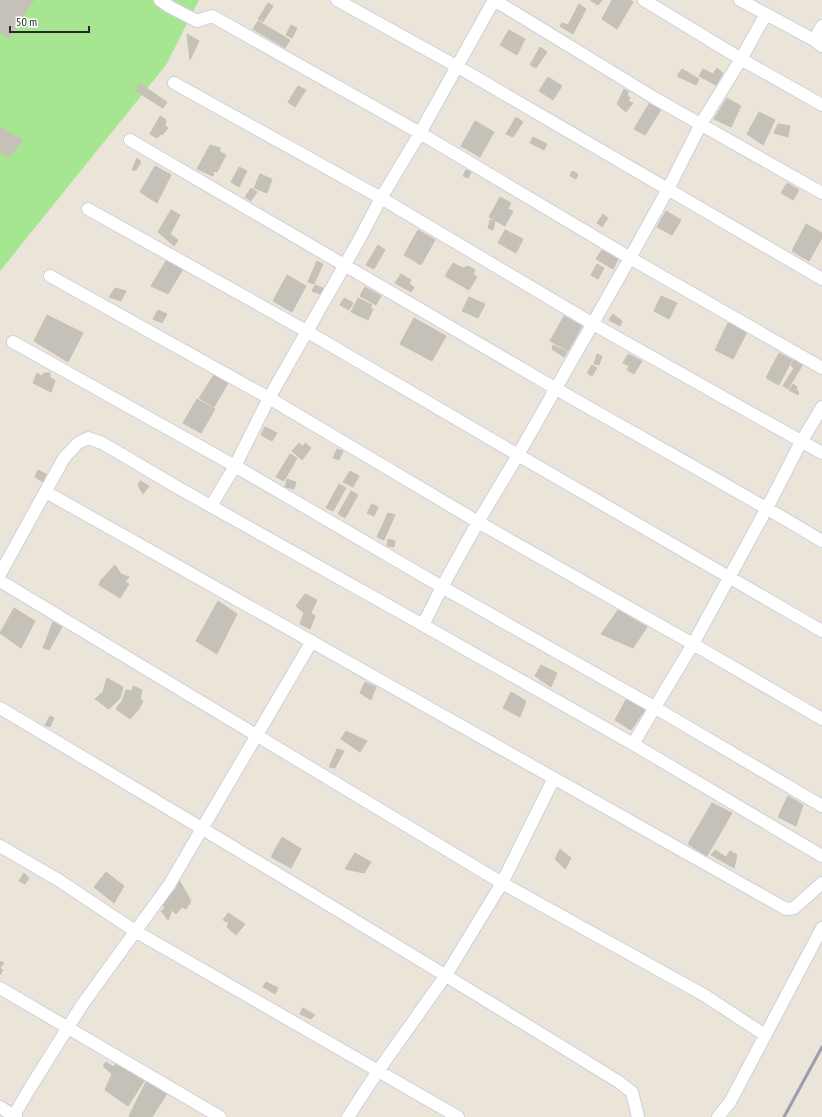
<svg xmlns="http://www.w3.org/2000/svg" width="822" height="1117" viewBox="0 0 822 1117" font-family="'PT Sans Narrow',sans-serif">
	<rect width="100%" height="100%" fill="#ebe4d8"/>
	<!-- green -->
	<path fill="#a7e690" d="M 0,0 L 199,0 L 166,65 L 0,271 Z"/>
	<!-- building -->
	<path fill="#c6c1b8" stroke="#c6c1b2" d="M 0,0 L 34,0 L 9,38 L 0,32 Z
		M 590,0 L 602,0 L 598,5 Z
		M 612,0 L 630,0 L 633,2 L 617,29 L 602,19 Z
		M 268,3 L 273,6 L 263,22 L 258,19 Z
		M 579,4 L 586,9 L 573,34 L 560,26 L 562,23 L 568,25 Z
		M 258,21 L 290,40 L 285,48 L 253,29 Z
		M 291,25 L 297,28 L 292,38 L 286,35 Z
		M 509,30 L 525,39 L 517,55 L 500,45 Z
		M 187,34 L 199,41 L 190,60 Z
		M 540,47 L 547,52 L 536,68 L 530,65 Z
		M 717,68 L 723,73 L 716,85 L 699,76 L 703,69 L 713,74 Z
		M 682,69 L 699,79 L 696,85 L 677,76 Z
		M 548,77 L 562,86 L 553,100 L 539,91 Z
		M 139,83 L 167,102 L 163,108 L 136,91 Z
		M 298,86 L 306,90 L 295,107 L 288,102 Z
		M 624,89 L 629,92 L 627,94 L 630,98 L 628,101 L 633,103 L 626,112 L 617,104 Z
		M 727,98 L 741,106 L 731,127 L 714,119 Z
		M 650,102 L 662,108 L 645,135 L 634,129 Z
		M 759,112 L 775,120 L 763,145 L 747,134 Z
		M 160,116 L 166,120 L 165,125 L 168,128 L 163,134 L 160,135 L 157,138 L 150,134 Z
		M 516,117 L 523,122 L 513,137 L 506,134 Z
		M 475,121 L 494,132 L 480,157 L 461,146 Z
		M 778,124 L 790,126 L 788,137 L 774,133 Z
		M 0,127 L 23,140 L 9,157 L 0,152 Z
		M 533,137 L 547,144 L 544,150 L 530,143 Z
		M 210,145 L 220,148 L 220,152 L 226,155 L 217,172 L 214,171 L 213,176 L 197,169 Z
		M 137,158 L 141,162 L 136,170 L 132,170 Z
		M 155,166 L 171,175 L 157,203 L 140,192 Z
		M 239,167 L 247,171 L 239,187 L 231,182 Z
		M 466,170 L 471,172 L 468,178 L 463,176 Z
		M 572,171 L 578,174 L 576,179 L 570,176 Z
		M 260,174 L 272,179 L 267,193 L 254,188 Z
		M 787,183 L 799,190 L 793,200 L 781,193 Z
		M 251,188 L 257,192 L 251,201 L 245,197 Z
		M 500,197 L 511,203 L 508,209 L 513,211 L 505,226 L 489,217 Z
		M 171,210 L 180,215 L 170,234 L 178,240 L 174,246 L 158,232 Z
		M 666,211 L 681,220 L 672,235 L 657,227 Z
		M 603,214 L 608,218 L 602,227 L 597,223 Z
		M 490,220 L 495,221 L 493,230 L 488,228 Z
		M 806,224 L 822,233 L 822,238 L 809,261 L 792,251 Z
		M 418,230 L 435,240 L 421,265 L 404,255 Z
		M 505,230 L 523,239 L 516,253 L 498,243 Z
		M 378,245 L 385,250 L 374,269 L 366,265 Z
		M 602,250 L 618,259 L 613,269 L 596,259 Z
		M 166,261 L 183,269 L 168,294 L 151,286 Z
		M 317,261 L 323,264 L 314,284 L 308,282 Z
		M 453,263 L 463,268 L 468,266 L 475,270 L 473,274 L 477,277 L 469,290 L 445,276 Z
		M 597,264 L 604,268 L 598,279 L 591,275 Z
		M 401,274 L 411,280 L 409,284 L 414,287 L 411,292 L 395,283 Z
		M 287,275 L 306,286 L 292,312 L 273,301 Z
		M 315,285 L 325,289 L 323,295 L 312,291 Z
		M 365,287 L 381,296 L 376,305 L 360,296 Z
		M 115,288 L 126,291 L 121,301 L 109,297 Z
		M 661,296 L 677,303 L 669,319 L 654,311 Z
		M 469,297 L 485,304 L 478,318 L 462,311 Z
		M 344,298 L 353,303 L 349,310 L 340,305 Z
		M 358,298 L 372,305 L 370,308 L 373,309 L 368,320 L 351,312 Z
		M 158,310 L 167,314 L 162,323 L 153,319 Z
		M 613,314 L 622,321 L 620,326 L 609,320 Z
		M 47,315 L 83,333 L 68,362 L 34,341 Z
		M 564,316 L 582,326 L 568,351 L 550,341 Z
		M 414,318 L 446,336 L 432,361 L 400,344 Z
		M 728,323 L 747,332 L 733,359 L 715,350 Z
		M 553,345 L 567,352 L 564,357 L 552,349 Z
		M 779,353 L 792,360 L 779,385 L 766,378 Z
		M 597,354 L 602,356 L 599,365 L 594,364 Z
		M 628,354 L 642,361 L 634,374 L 627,370 L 629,366 L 623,363 Z
		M 794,359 L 803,364 L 788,389 L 783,386 L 794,368 L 791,366 Z
		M 592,365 L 597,368 L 592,376 L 587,373 Z
		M 37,373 L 42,376 L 44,373 L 50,373 L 50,378 L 55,380 L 51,392 L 33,383 Z
		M 214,375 L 228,383 L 214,407 L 199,398 Z
		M 793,384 L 797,387 L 796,390 L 799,392 L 798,395 L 789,390 Z
		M 197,399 L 215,409 L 201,433 L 183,423 Z
		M 265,427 L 277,433 L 272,441 L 261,435 Z
		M 299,443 L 303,447 L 305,443 L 311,448 L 302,460 L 292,451 Z
		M 337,449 L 343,451 L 339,460 L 333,458 Z
		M 290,454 L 297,458 L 284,481 L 276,477 Z
		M 38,470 L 46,474 L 43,482 L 35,477 Z
		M 350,471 L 359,476 L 353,487 L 343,482 Z
		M 287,479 L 296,482 L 294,489 L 285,487 Z
		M 140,481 L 149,486 L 143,494 L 138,485 Z
		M 339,484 L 346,488 L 333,511 L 326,508 Z
		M 351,491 L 358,495 L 345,518 L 338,514 Z
		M 372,504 L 378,507 L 374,516 L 367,513 Z
		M 388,513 L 395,515 L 384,540 L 377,537 Z
		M 388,539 L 395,541 L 394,547 L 387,546 Z
		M 115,565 L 121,574 L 129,577 L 125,582 L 129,584 L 120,598 L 99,585 L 101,580 Z
		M 305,594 L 317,600 L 311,613 L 315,616 L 310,629 L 300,624 L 304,613 L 296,606 Z
		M 218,601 L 237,614 L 217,654 L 196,641 Z
		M 14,608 L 35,621 L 21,648 L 0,633 Z
		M 618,610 L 647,627 L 633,648 L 601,634 Z
		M 53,622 L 62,627 L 49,650 L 43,648 Z
		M 541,665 L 557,673 L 551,687 L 535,676 Z
		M 107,678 L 123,687 L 120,698 L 109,709 L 95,699 L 103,692 Z
		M 365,682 L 376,687 L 371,700 L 360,693 Z
		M 133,686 L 142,690 L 140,699 L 143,701 L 139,709 L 130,719 L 116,709 L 122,701 L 126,690 L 132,691 Z
		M 511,692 L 526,701 L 520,717 L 503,708 Z
		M 628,696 L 646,708 L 631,730 L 615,720 Z
		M 50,716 L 54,718 L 50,727 L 45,725 Z
		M 346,731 L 367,741 L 360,752 L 341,739 Z
		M 337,749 L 344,751 L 335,768 L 329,767 Z
		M 788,796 L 803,805 L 796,826 L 778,817 Z
		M 712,803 L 732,813 L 707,856 L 688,844 Z
		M 282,837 L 301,849 L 291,868 L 271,857 Z
		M 560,849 L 571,858 L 565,869 L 555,859 Z
		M 715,850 L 726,857 L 730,851 L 737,855 L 734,868 L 711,855 Z
		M 355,853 L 371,862 L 364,873 L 345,869 Z
		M 106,872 L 124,886 L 114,903 L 94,887 Z
		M 24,873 L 29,878 L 25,884 L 19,881 Z
		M 179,880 L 191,901 L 186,909 L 182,907 L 176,914 L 172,910 L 168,920 L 161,911 L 165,908 L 161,902 L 172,887 L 175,891 Z
		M 228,913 L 245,924 L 236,935 L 227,927 L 229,923 L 223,920 Z
		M 0,961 L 4,963 L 0,968 L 3,970 L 0,975 Z
		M 266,982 L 278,988 L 275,994 L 263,987 Z
		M 303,1008 L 315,1015 L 311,1019 L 300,1014 Z
		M 106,1062 L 113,1067 L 116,1064 L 144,1081 L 128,1106 L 105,1090 L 112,1074 L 103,1066 Z
		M 147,1080 L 168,1092 L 152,1117 L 131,1117 L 129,1116 Z"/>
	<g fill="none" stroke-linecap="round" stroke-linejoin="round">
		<!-- minor casing -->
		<g stroke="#cdcfe2" stroke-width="14">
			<path id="minor" d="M 160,0 L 170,7 L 197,21 L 212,16 L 420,133 L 630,258 L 822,368
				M 337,0 L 458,67 L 822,279
				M 494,0 L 656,99 L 822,193
				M 644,0 L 741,59 L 822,105
				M 740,0 L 814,40
				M 822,26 L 814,40 L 822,46
				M 174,83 L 381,198 L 593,324 L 822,453
				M 130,140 C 271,223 412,306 553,387 C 643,439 734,488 822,541
				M 88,209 L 308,332 L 518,455 L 822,631
				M 50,276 L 269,398 L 478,522 L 693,644 L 822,719
				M 13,342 L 235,466 L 442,587 L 654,707 L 822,806
				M 46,492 L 786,909 L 794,908 L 822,883
				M 211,506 L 235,466 L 269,398 L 359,240 L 381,198 L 420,133 L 494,0
				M 0,574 L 64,458 L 78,443 L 88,438 L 102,443 L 121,454 L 175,486 L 423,625 L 633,744 L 693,644 L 767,508 L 801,442 L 822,407
				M 0,581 L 502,883 L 704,995 L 765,1035
				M 423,625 L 442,587 L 478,522 L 518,455 L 630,258 L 668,189 L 701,124 L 741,59 L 766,14
				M 0,708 C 207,831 414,955 619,1082 L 632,1092 L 638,1117
				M 633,744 L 822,856
				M 0,846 L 60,881 L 135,931 L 458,1117
				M 0,988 L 220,1117
				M 0,1107 L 16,1117
				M 13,1117 L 30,1088 L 82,1005 L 169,885 L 312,641
				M 348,1117 L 378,1071 L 446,975 L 502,883 L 554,778
				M 718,1117 L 730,1102 L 822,928"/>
		</g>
		<!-- minor -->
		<use href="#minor" stroke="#fff" stroke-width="12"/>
		<!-- rail -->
		<path stroke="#9b9cb3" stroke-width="3" d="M 784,1117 L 822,1047"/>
	</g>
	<!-- scale -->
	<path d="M10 26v6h79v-6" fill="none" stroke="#282828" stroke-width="2"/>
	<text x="16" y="26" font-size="12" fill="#282828" stroke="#ffffff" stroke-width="3" paint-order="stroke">50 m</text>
</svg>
